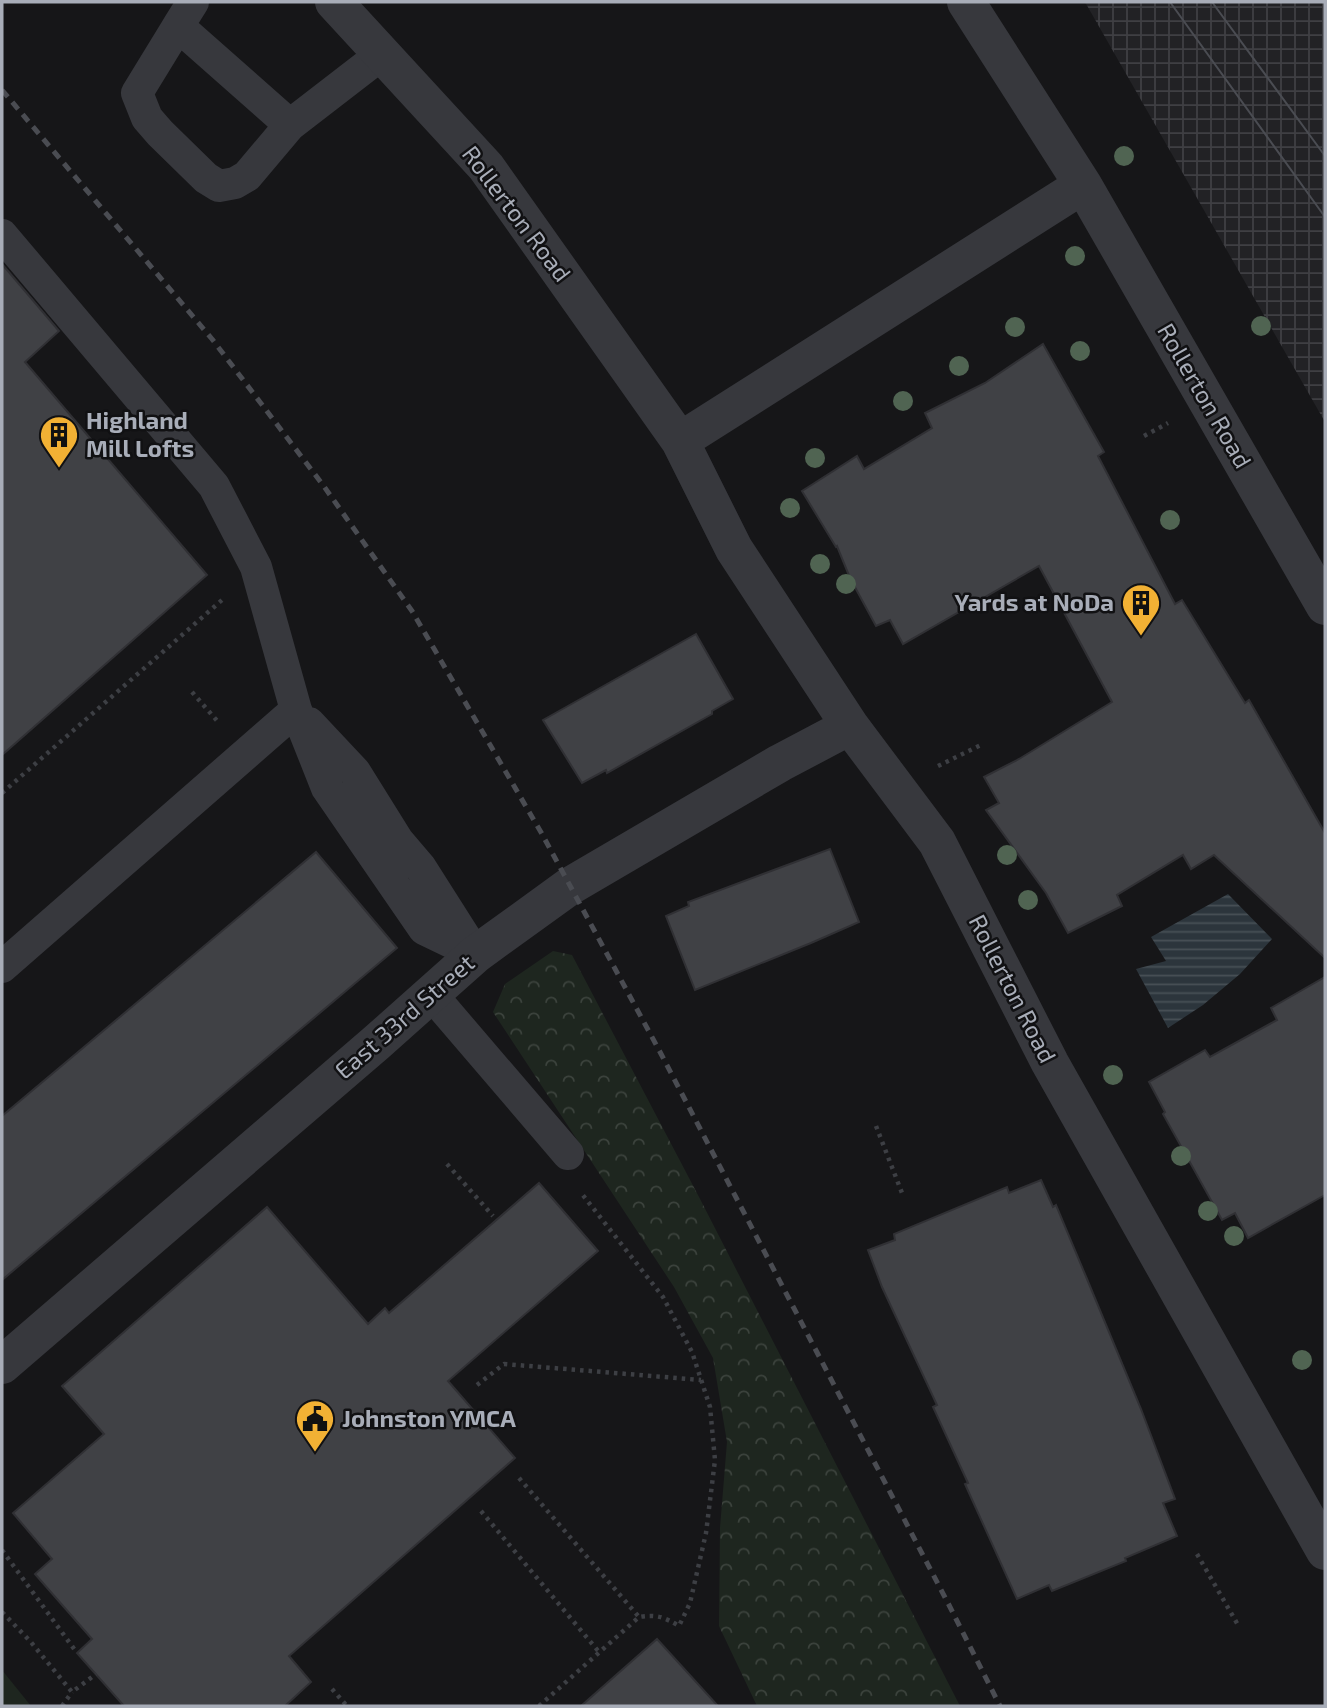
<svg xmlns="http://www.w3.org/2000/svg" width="1327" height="1708" viewBox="0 0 1327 1708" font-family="'Exo 2',sans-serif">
	<defs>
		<pattern id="industrial-grid" width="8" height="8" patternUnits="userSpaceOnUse" patternTransform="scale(1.75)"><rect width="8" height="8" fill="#222225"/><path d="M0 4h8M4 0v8" fill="none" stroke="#3f3f43"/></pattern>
		<pattern id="forest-crowns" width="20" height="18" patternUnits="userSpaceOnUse" patternTransform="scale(1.75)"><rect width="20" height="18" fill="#1e261f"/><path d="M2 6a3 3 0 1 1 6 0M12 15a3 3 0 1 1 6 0" fill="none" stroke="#3c433d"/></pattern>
		<pattern id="water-rules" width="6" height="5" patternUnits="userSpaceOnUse" patternTransform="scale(1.75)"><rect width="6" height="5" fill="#2c353c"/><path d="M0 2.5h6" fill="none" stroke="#485056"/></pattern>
	</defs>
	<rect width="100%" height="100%" fill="#161618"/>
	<!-- industrial -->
	<path fill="url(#industrial-grid)" d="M 1085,2 L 1325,2 L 1325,422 Z"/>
	<!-- green -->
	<path fill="#1e261f" d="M 2,1670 L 31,1706 L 2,1706 Z"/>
	<!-- forest -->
	<path fill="url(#forest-crowns)" d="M 553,951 L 572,955 L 699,1197 L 960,1706 L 757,1706 L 719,1626 L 720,1528 L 727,1442 L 713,1358 L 674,1287 L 493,1012 L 505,984 Z"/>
	<!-- water -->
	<path fill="url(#water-rules)" d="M 1228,894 L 1272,939 L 1240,974 L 1203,1005 L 1168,1028 L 1136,969 L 1166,961 L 1151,937 Z"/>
	<!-- building -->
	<path fill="#404145" stroke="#303034" stroke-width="2" d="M 2,264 L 59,331 L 25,362 L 207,575 L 2,755 Z
		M 1043,344 L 1104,452 L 1098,456 L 1175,604 L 1182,600 L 1245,703 L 1249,700 L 1325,833 L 1325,958 L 1214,855 L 1191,869 L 1183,855 L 1117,895 L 1122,906 L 1068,933 L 1046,893 L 986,810 L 999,803 L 984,777 L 1019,759 L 1112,702 L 1039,566 L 903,644 L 890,620 L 876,626 L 850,578 L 837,546 L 836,547 L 802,491 L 857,456 L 864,469 L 932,428 L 925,413 L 985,383 Z
		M 696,634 L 733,699 L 712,711 L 712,714 L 607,773 L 606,770 L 582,783 L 543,720 Z
		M 830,849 L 859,922 L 811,943 L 695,990 L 666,916 L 689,906 L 688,902 Z
		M 316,852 L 397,948 L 2,1280 L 2,1116 Z
		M 1325,977 L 1325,1195 L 1248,1238 L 1235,1213 L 1222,1220 L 1163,1114 L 1165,1112 L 1149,1082 L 1205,1050 L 1210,1057 L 1277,1020 L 1271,1008 Z
		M 1041,1180 L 1053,1207 L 1056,1205 L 1087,1279 L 1141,1409 L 1175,1499 L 1163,1503 L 1177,1536 L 1125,1558 L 1126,1561 L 1052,1591 L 1049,1585 L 1017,1599 L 965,1484 L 968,1483 L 933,1407 L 937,1405 L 882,1287 L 868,1250 L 895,1240 L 894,1234 L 1007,1187 L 1009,1193 Z
		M 539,1183 L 598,1251 L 448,1381 L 515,1458 L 289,1656 L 311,1682 L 285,1706 L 124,1706 L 77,1653 L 92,1639 L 35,1574 L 52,1559 L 13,1513 L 104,1434 L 62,1386 L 267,1207 L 368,1324 L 385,1308 L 389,1313 Z
		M 657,1639 L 718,1706 L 581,1706 Z"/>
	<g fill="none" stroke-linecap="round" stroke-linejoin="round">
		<!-- path -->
		<path stroke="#3d3f44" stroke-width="4.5" stroke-dasharray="3.5 5" stroke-linecap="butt" d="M 1144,436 L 1168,423
			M 192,692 L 219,723
			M 938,766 L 981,745
			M 2,793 L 222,600
			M 876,1126 L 902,1193
			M 447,1164 L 493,1216
			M 477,1385 L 504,1364 L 701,1380
			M 519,1478 L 639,1617
			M 481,1511 L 599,1652
			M 2,1550 L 77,1653
			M 1197,1554 L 1238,1625
			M 2,1612 L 30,1641 L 72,1692 L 96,1674
			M 332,1689 L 347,1706
			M 62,1706 L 72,1692
			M 539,1706 L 639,1617 C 656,1614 664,1617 679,1626 L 690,1603 L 706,1533 L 715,1460 L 710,1407 L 692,1352 L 663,1297 L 582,1194"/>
		<!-- lane -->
		<path stroke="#37383d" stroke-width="32" d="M 193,2 L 178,26 L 290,125 L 382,54
			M 178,26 L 137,93 L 147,118 L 160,133 L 206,178 L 219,186 L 235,183 L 247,176 L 290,125
			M 2,235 L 214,486 L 256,567 L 296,710 L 327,788 L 424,929 L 476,954
			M 309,723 L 355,772 L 398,841 L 421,868 L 475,953
			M 2,967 L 296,710
			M 431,994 L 568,1154"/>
		<!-- street -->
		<path stroke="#37383d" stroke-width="38" d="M 334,2 L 486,167 L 680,441 L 734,549 L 850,726 L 937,842 L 1050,1063 L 1325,1551
			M 966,2 L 1083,185 L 1325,606
			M 680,441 L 1083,185
			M 2,1365 L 376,1043 L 476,954 L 570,886 L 780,763 L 850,726"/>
		<!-- tram -->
		<path stroke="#4a4c52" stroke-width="2" d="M 1170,2 L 1325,217
			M 1212,2 L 1325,156"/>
		<!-- rail -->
		<path stroke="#4a4c52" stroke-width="5" stroke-dasharray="9 7" stroke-linecap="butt" d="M 2,90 L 212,339 L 323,485 L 412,611 L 542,834 L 659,1050 L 949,1605 L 1000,1706"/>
	</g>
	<!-- trees -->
	<g fill="#506452">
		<circle cx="1124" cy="156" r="10"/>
		<circle cx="1075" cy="256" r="10"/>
		<circle cx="1261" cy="326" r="10"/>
		<circle cx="1015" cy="327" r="10"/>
		<circle cx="1080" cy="351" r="10"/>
		<circle cx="959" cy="366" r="10"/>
		<circle cx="903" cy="401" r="10"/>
		<circle cx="815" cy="458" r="10"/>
		<circle cx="790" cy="508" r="10"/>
		<circle cx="1170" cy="520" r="10"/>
		<circle cx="820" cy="564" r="10"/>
		<circle cx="846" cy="584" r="10"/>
		<circle cx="1007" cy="855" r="10"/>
		<circle cx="1028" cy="900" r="10"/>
		<circle cx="1113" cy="1075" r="10"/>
		<circle cx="1181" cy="1156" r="10"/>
		<circle cx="1208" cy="1211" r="10"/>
		<circle cx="1234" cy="1236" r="10"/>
		<circle cx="1302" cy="1360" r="10"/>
	</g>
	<!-- icons -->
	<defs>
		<g id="building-pin" transform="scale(2.0125)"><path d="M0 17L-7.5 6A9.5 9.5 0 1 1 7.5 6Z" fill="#f2b134" stroke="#111113"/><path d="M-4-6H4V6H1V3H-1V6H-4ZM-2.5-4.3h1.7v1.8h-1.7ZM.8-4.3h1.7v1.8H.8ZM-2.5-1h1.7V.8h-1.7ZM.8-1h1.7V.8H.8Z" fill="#111"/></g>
		<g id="civic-pin" transform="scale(2.0125)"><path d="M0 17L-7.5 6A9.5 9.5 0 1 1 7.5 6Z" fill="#f2b134" stroke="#111113"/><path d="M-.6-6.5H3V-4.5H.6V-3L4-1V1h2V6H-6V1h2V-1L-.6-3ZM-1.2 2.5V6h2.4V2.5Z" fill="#111"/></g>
	</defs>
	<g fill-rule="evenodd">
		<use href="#building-pin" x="59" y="435"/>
		<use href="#building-pin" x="1141" y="603"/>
		<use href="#civic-pin" x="315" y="1419"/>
	</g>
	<g text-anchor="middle" stroke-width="5" stroke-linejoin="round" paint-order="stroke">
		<!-- street labels -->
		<g font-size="24" fill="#a8adb8" stroke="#111113">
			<text transform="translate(516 214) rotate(53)" y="8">Rollerton Road</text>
			<text transform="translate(1204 396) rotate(60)" y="8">Rollerton Road</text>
			<text transform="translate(1012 989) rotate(63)" y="8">Rollerton Road</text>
			<text transform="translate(405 1017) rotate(-41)" y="8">East 33rd Street</text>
		</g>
		<!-- poi labels -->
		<g font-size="24" font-weight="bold" fill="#a8adb8" stroke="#111113" text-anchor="start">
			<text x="86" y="429">Highland<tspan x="86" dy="28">Mill Lofts</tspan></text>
			<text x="1114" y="611" text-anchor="end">Yards at NoDa</text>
			<text x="342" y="1427">Johnston YMCA</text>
		</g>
	</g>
	<!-- border -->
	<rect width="1327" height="1708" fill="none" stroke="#a8adb8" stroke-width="7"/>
</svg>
